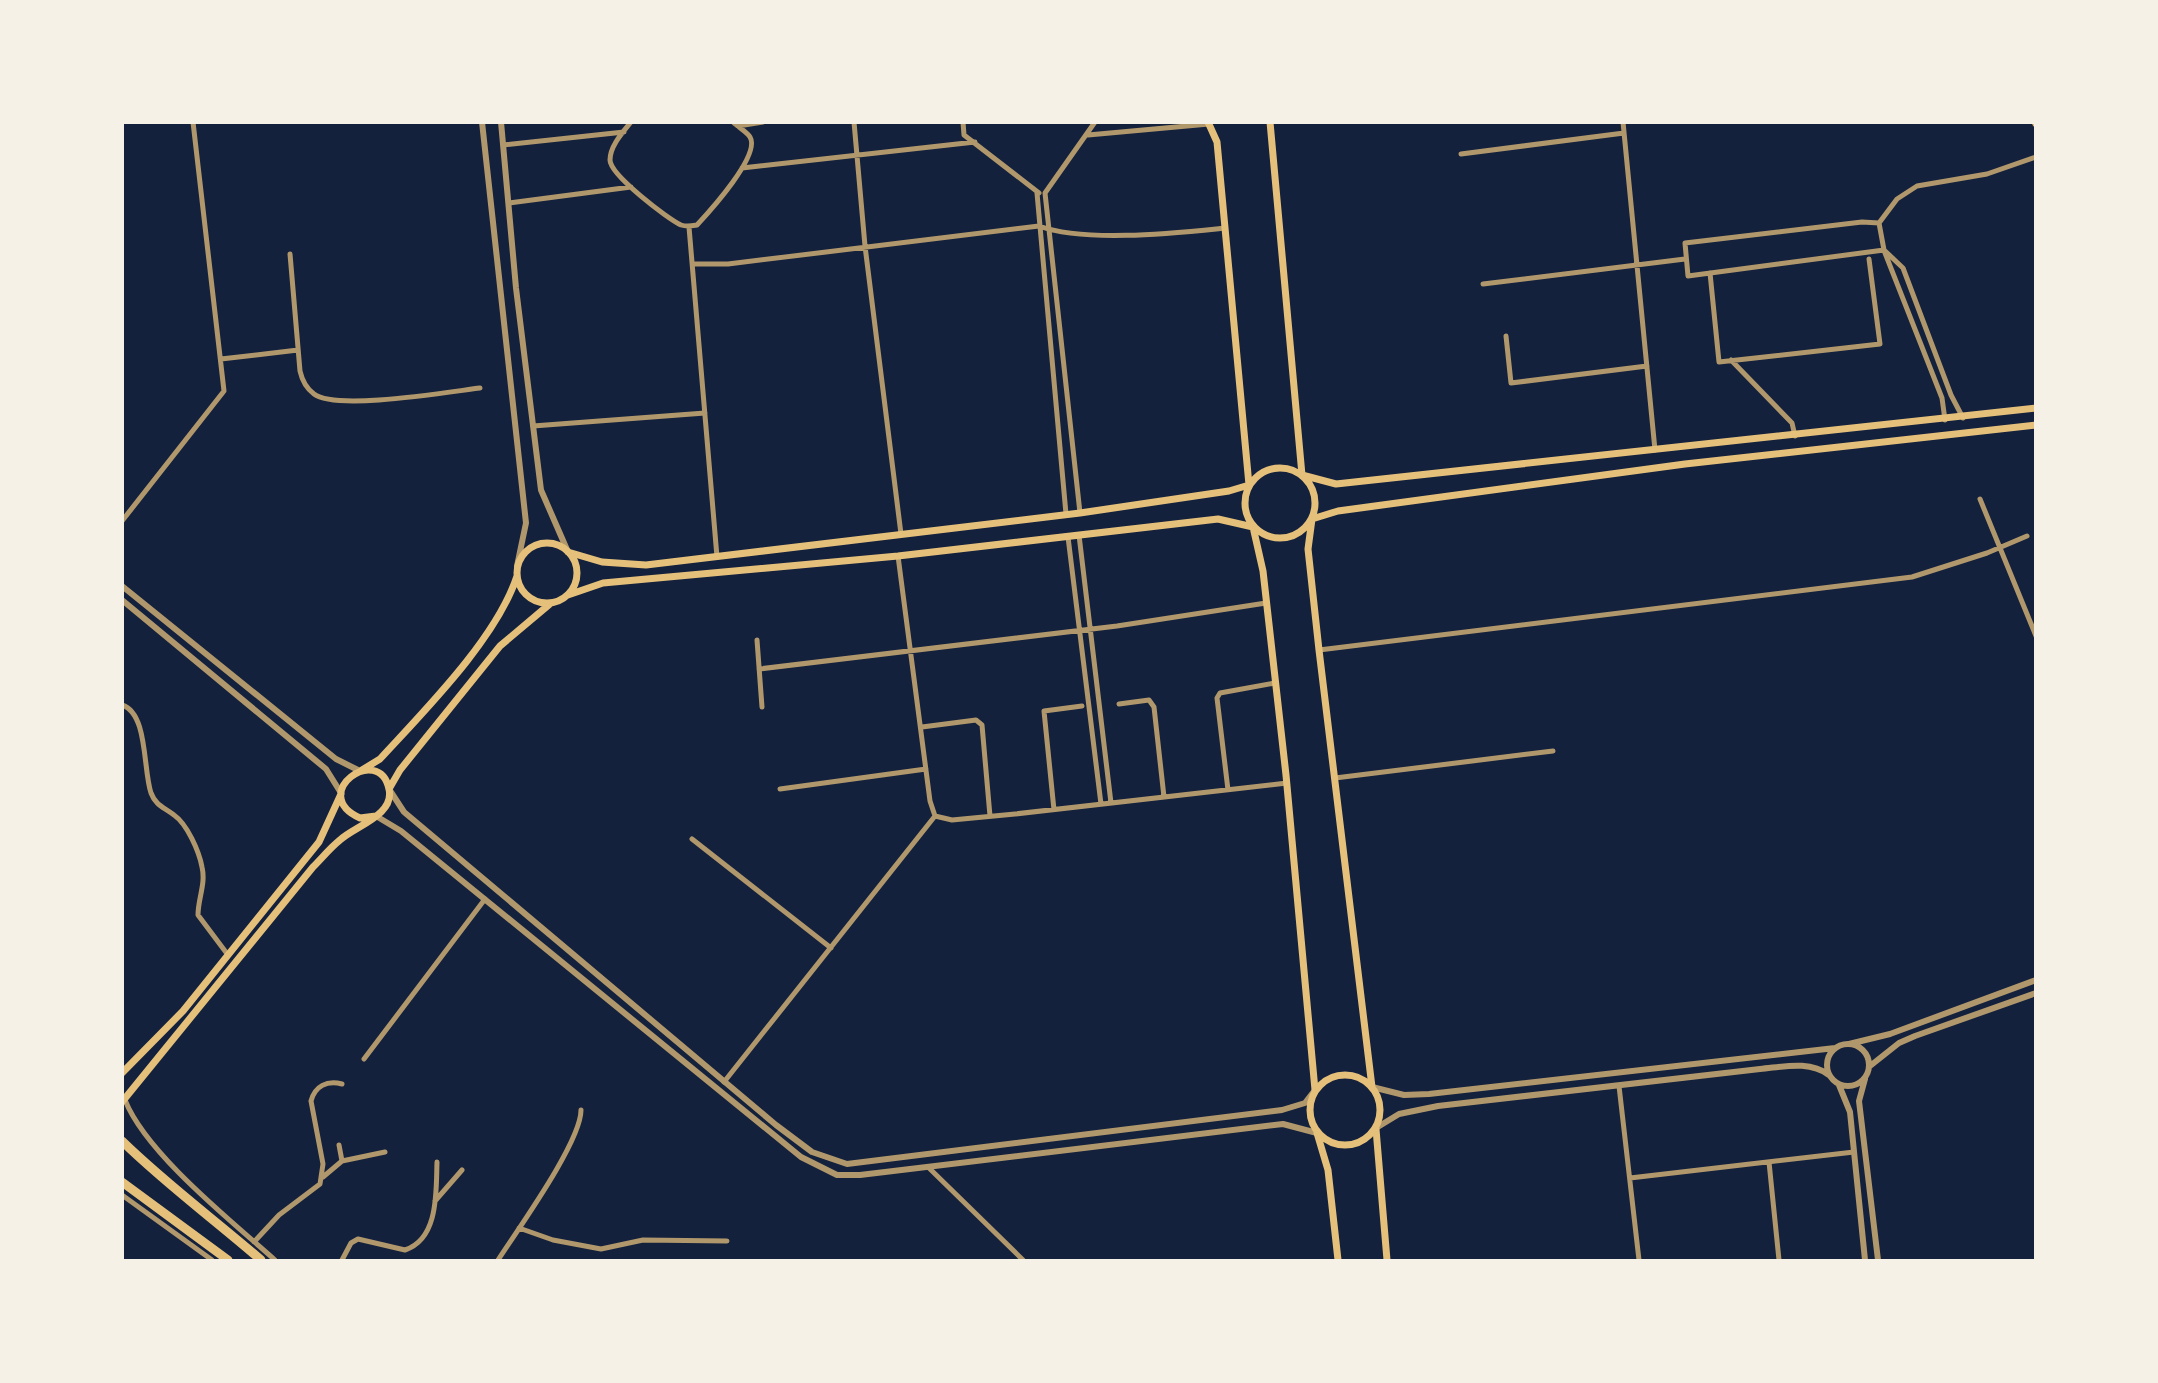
<svg xmlns="http://www.w3.org/2000/svg" width="2158" height="1383" viewBox="0 0 2158 1383" font-family="'Libre Baskerville',serif">
	<rect width="100%" height="100%" fill="#14213d"/>
	<g fill="none" stroke-linecap="round" stroke-linejoin="round">
		<!-- minor -->
		<path stroke="#b1986c" stroke-width="5" d="M 631,122 C 623,132 610,146 610,160 C 610,175 668,219 681,225 C 687,227 691,226 697,225 C 710,211 761,155 750,137 C 747,132 738,127 733,122
			M 854,122 L 865,246 L 901,534
			M 963,122 L 964,135 L 1039,193
			M 1623,122 L 1655,450
			M 738,126 L 763,122
			M 1088,135 L 1209,124
			M 503,145 L 624,132
			M 1461,154 L 1624,133
			M 742,168 L 975,142
			M 1037,193 L 1066,514
			M 509,203 L 631,187
			M 1862,222 L 1879,223 L 1884,250 L 1688,276 L 1685,243 Z
			M 1879,223 L 1897,199 L 1917,186 L 1987,174 L 2036,157
			M 689,227 L 717,557
			M 1884,250 L 1903,268 L 1951,395 L 1963,418
			M 1885,253 L 1942,398 L 1945,420
			M 290,254 L 300,371 C 302,380 306,388 314,394 C 336,411 448,392 480,388
			M 693,264 L 728,264 L 1039,226 C 1085,243 1175,233 1225,228
			M 1710,273 L 1719,362 L 1880,344 L 1869,259
			M 1483,284 L 1685,259
			M 1506,336 L 1511,383 L 1647,366
			M 221,359 L 298,350
			M 1731,360 L 1792,423 L 1795,436
			M 533,426 L 705,413
			M 1980,499 L 2036,636
			M 1080,513 L 1045,193 L 1095,122
			M 122,521 L 224,391 L 193,122
			M 1079,535 L 1111,803
			M 1068,537 L 1101,804
			M 898,556 L 930,801 L 935,816 L 952,820 L 1015,814 L 1287,783
			M 757,640 L 762,707
			M 1319,650 L 1912,577 L 1987,553 L 2027,536
			M 759,669 L 1117,626 L 1266,603
			M 1119,704 L 1149,700 L 1154,707 L 1164,797
			M 122,705 C 148,713 143,770 151,793 C 156,806 164,807 174,815 C 187,824 199,851 202,867 C 206,884 198,898 198,915 L 228,955
			M 922,727 L 976,720 L 982,725 L 990,816
			M 1335,778 L 1553,751
			M 780,789 L 926,769
			M 1228,790 L 1217,698 L 1220,693 L 1275,683
			M 1054,810 L 1044,711 L 1082,706
			M 692,839 L 831,948
			M 364,1059 L 485,899
			M 724,1082 L 935,816
			M 1619,1086 L 1639,1260
			M 125,1100 C 146,1153 230,1220 275,1260
			M 339,1145 L 342,1161
			M 1769,1162 L 1779,1260
			M 928,1167 L 1023,1260
			M 323,1177 L 342,1161 L 385,1152
			M 1630,1178 L 1854,1152
			M 122,1195 L 212,1260
			M 435,1201 L 462,1170
			M 519,1228 L 553,1240 L 601,1249 L 643,1240 L 727,1241
			M 254,1242 L 279,1215 L 320,1184 L 323,1164 L 311,1101 C 315,1086 327,1080 342,1084
			M 342,1260 L 351,1243 L 358,1239 L 405,1250 C 439,1239 436,1191 437,1162
			M 498,1260 C 518,1229 581,1142 581,1110"/>
		<!-- tertiary -->
		<path stroke="#b1986c" stroke-width="6" d="M 482,122 L 526,523 L 517,566
			M 501,122 L 516,288 L 541,490 L 568,552
			M 122,586 L 336,759 L 360,771
			M 122,600 L 326,769 L 341,793
			M 389,789 L 404,812 L 776,1125 L 812,1152 L 847,1164 L 1282,1110 L 1305,1103 L 1315,1090
			M 376,816 L 401,831 L 801,1157 L 837,1175 L 860,1175 L 1283,1124 L 1317,1133
			M1827 1065a21 21 0 1 1 42 0a21 21 0 1 1-42 0Z
			M 1849,1044 L 1890,1034 L 2036,980
			M 1870,1066 L 1899,1043 L 1915,1036 L 2036,993
			M 1865,1079 L 1859,1101 L 1878,1260
			M 1839,1085 L 1850,1112 L 1865,1260
			M 1372,1087 L 1404,1095 L 1429,1094 L 1835,1048
			M 1376,1128 L 1399,1114 L 1438,1106 L 1760,1069 C 1783,1067 1809,1060 1829,1075"/>
		<!-- secondary -->
		<path stroke="#e5c07b" stroke-width="7" d="M 1270,122 L 1302,475 L 1336,484 L 2036,408
			M 2035,122 L 2036,124
			M1245 503a35 35 0 1 1 70 0a35 35 0 1 1-70 0Z
			M517 573a30 30 0 1 1 60 0a30 30 0 1 1-60 0Z
			M 568,552 L 602,562 L 646,565 L 1080,513 L 1229,491 L 1249,485 L 1217,142 L 1208,122
			M 568,595 L 603,583 L 898,556 L 1218,519 L 1253,527 L 1263,571 L 1286,775 L 1315,1090
			M 362,770 L 380,759 C 425,710 497,638 517,576
			M 389,789 L 400,770 L 500,646 L 551,603
			M 122,1073 L 183,1011 L 319,842 L 341,794
			M1310 1110a35 35 0 1 1 70 0a35 35 0 1 1-70 0Z
			M 1372,1087 L 1319,650 L 1308,549 L 1312,519 L 1338,511 L 1685,464 L 2036,425
			M 122,1102 L 313,867 C 322,858 330,848 340,840 C 355,826 395,815 389,789 C 379,742 307,794 360,818 L 376,816
			M 1376,1129 L 1387,1260
			M 1317,1133 L 1328,1170 L 1338,1260"/>
		<!-- trunk -->
		<path stroke="#e5c07b" stroke-width="9" d="M 122,1141 C 166,1184 215,1220 261,1260
			M 122,1182 L 228,1260"/>
	</g>
	<!-- border -->
	<rect width="2158" height="1383" fill="none" stroke="#f6f1e7" stroke-width="248"/>
</svg>
